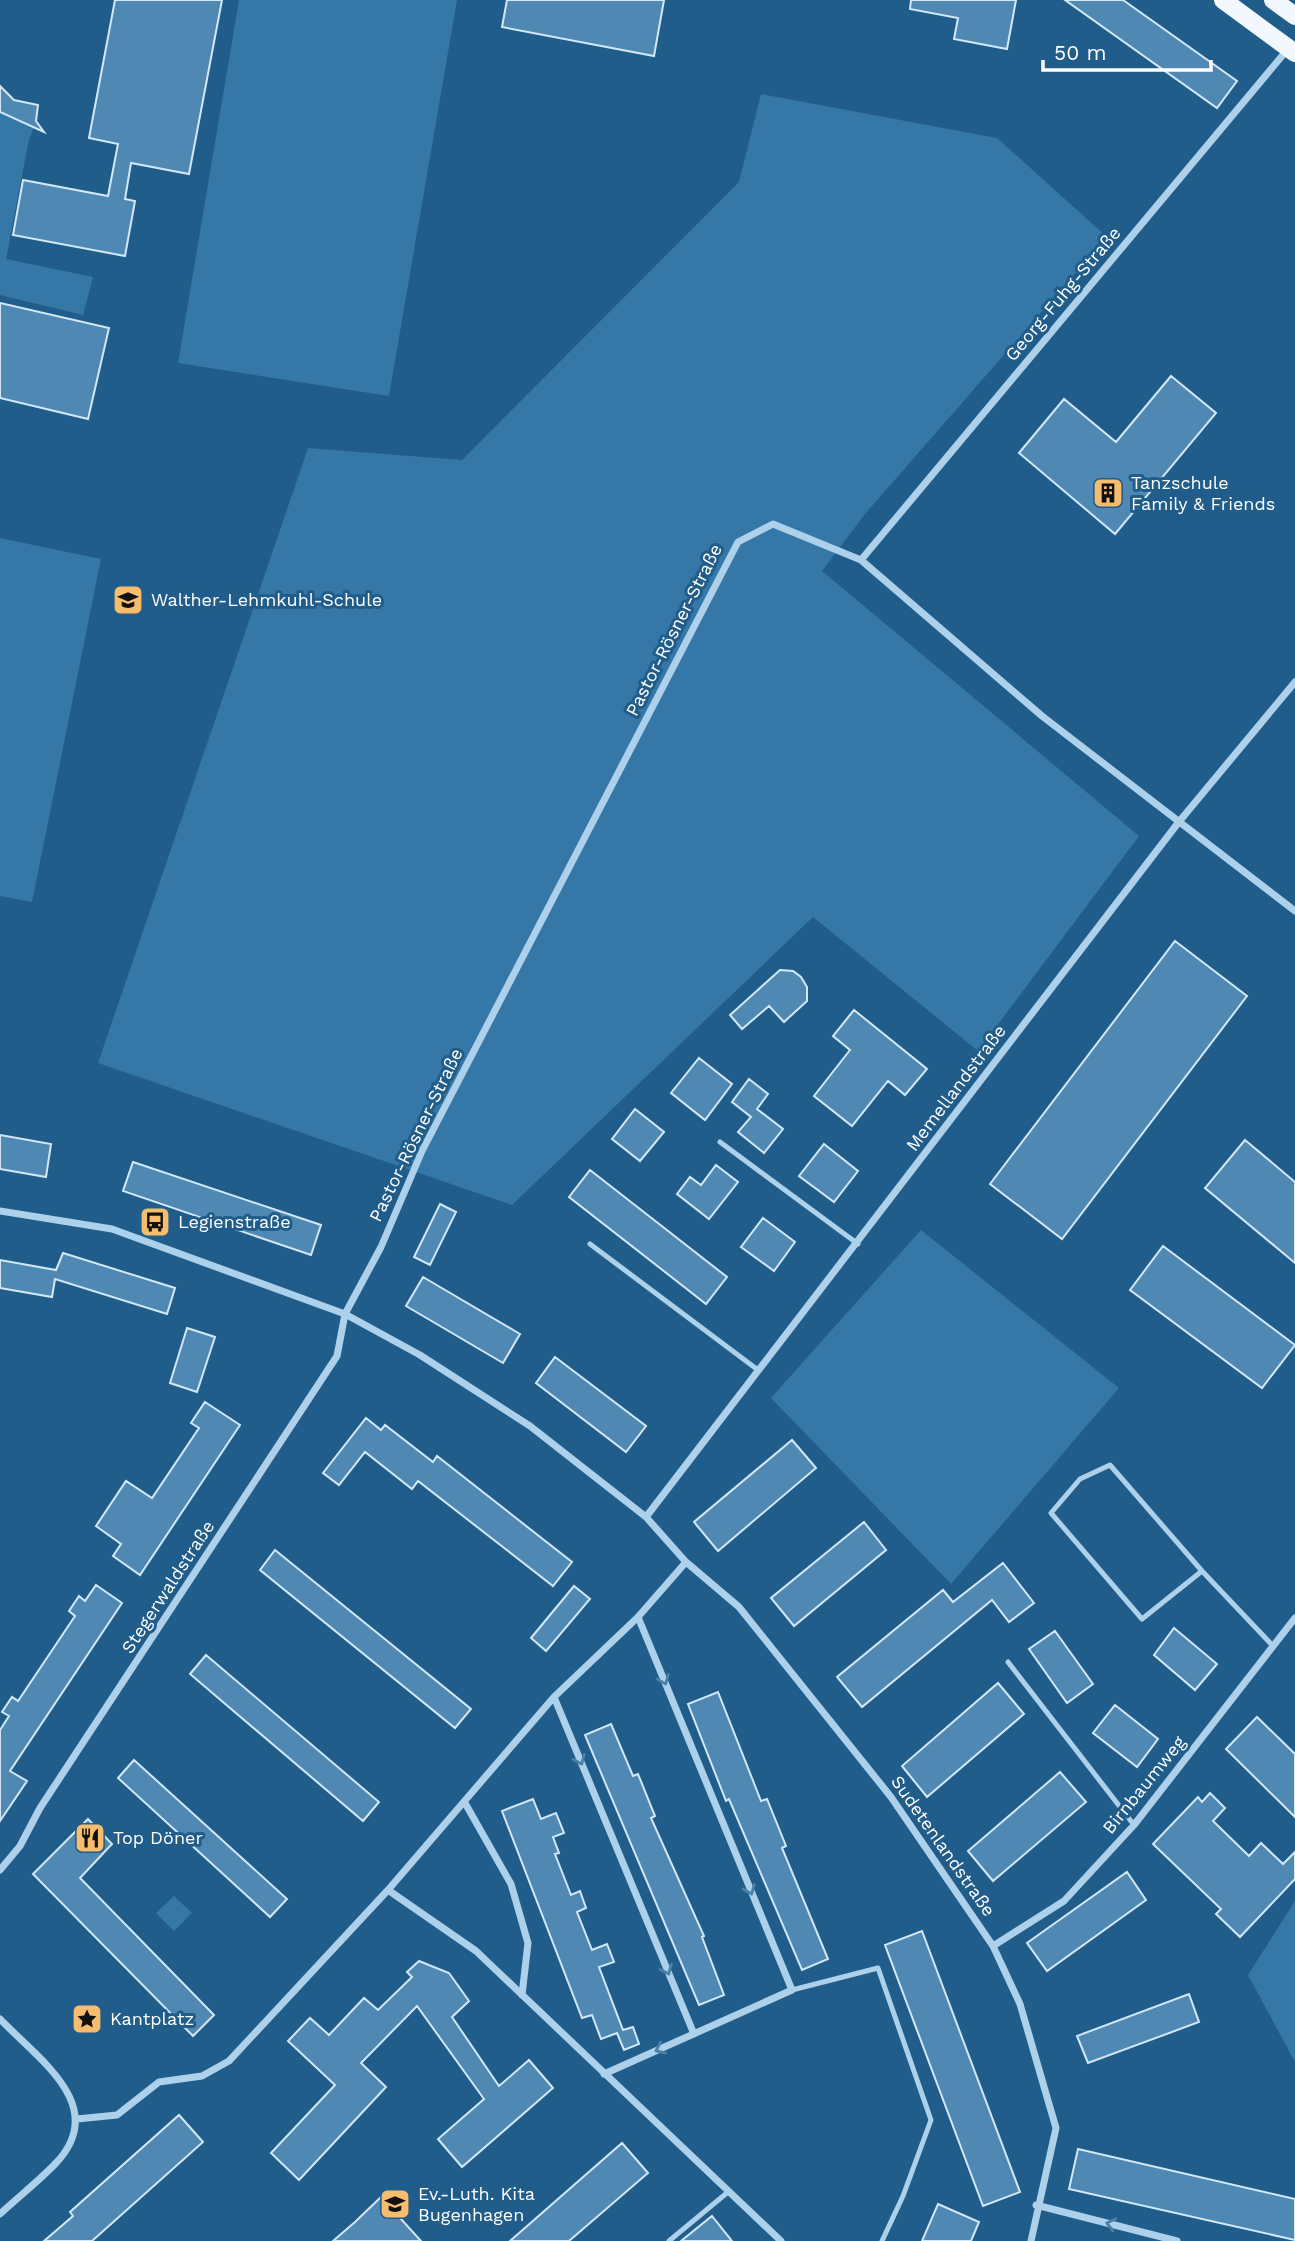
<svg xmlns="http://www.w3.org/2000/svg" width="1295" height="2241" viewBox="0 0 1295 2241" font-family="'Work Sans',sans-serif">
	<rect width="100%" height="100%" fill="#215d8a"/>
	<!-- green -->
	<path fill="#3577a7" d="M 239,0 L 457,0 L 389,396 L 178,363 Z
		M 761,94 L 997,138 L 1107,237 L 865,514 L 822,571 L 1139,836 L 978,1051 L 813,917 L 512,1205 L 98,1063 L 308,448 L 462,460 L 739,182 Z
		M 0,110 L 16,120 L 36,123 L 29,139 L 6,259 L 93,277 L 83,315 L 0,295 Z
		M 0,538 L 101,559 L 32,902 L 0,896 Z
		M 921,1230 L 1119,1388 L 951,1584 L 771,1398 Z
		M 174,1896 L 192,1913 L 174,1931 L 156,1913 Z
		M 1295,1901 L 1295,2062 L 1248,1975 Z"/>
	<!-- building -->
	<path fill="#4e88b3" stroke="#d2e8f8" stroke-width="2" d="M 115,0 L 222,0 L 189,174 L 131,163 L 125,199 L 135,201 L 125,256 L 13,235 L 23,180 L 108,196 L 118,144 L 89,138 Z
		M 507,0 L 664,0 L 654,56 L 502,27 Z
		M 911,0 L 1016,0 L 1007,49 L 954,39 L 958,18 L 910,9 Z
		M 1065,0 L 1123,0 L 1237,81 L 1217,108 Z
		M 0,86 L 14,100 L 38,105 L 36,121 L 44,132 L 0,112 Z
		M 0,303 L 109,328 L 88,419 L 0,398 Z
		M 1171,376 L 1216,413 L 1115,534 L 1019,453 L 1064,399 L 1116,442 Z
		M 1175,941 L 1247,996 L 1062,1239 L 990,1184 Z
		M 780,970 L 793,971 L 801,977 L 807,987 L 807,1001 L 784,1022 L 769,1006 L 742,1029 L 730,1015 Z
		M 854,1010 L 927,1069 L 905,1095 L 888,1081 L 852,1126 L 814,1096 L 850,1050 L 833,1036 Z
		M 699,1058 L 732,1084 L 705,1120 L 671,1093 Z
		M 749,1079 L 768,1094 L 757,1109 L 783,1129 L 764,1153 L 738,1132 L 751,1117 L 732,1102 Z
		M 635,1109 L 664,1132 L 640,1161 L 612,1139 Z
		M 0,1135 L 51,1144 L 46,1177 L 0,1169 Z
		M 1245,1140 L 1295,1182 L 1295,1263 L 1205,1188 Z
		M 824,1144 L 858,1171 L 834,1202 L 799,1176 Z
		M 133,1162 L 321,1225 L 311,1255 L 123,1191 Z
		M 716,1165 L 738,1182 L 709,1219 L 677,1194 L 690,1177 L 701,1185 Z
		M 590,1170 L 727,1277 L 706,1304 L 569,1197 Z
		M 440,1204 L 456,1212 L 430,1265 L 414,1257 Z
		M 763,1218 L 795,1242 L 774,1271 L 741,1247 Z
		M 1163,1246 L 1295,1345 L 1262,1388 L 1130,1290 Z
		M 63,1253 L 175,1288 L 167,1314 L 55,1279 L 52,1297 L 0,1288 L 0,1260 L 56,1270 Z
		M 423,1277 L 520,1334 L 503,1363 L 406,1306 Z
		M 187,1328 L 215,1337 L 197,1392 L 170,1383 Z
		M 555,1357 L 646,1426 L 626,1452 L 536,1383 Z
		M 205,1402 L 240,1425 L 140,1575 L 113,1556 L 121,1544 L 96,1526 L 126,1481 L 152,1498 L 199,1428 L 191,1423 Z
		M 366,1418 L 381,1430 L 385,1425 L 433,1462 L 437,1456 L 572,1562 L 553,1586 L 418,1481 L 412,1489 L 365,1452 L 339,1485 L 323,1473 Z
		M 792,1440 L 816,1468 L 718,1551 L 694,1522 Z
		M 864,1522 L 886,1550 L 794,1626 L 771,1598 Z
		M 275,1550 L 471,1709 L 455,1728 L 260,1570 Z
		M 1003,1563 L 1034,1603 L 1009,1622 L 992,1600 L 862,1707 L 837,1677 L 943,1590 L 953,1602 Z
		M 96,1585 L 122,1603 L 10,1771 L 27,1781 L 0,1821 L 0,1730 L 9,1716 L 2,1712 L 12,1697 L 18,1701 L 75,1616 L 69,1611 L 79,1596 L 85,1601 Z
		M 574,1586 L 590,1599 L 546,1651 L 531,1638 Z
		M 1174,1628 L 1217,1664 L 1195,1690 L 1154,1655 Z
		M 1055,1631 L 1093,1684 L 1067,1703 L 1029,1649 Z
		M 206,1655 L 379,1802 L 363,1821 L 190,1674 Z
		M 998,1683 L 1024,1714 L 927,1797 L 902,1766 Z
		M 718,1692 L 761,1801 L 767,1799 L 786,1846 L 782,1848 L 828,1959 L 802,1970 L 729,1799 L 726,1801 L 688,1704 Z
		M 1115,1705 L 1158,1739 L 1137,1767 L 1093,1733 Z
		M 1257,1717 L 1295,1754 L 1295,1817 L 1226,1749 Z
		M 611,1724 L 633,1776 L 638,1774 L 655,1816 L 651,1818 L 704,1936 L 702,1937 L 724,1995 L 699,2005 L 585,1735 Z
		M 134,1760 L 287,1899 L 270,1917 L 118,1778 Z
		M 1060,1772 L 1086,1802 L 993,1881 L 968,1851 Z
		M 1210,1793 L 1225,1808 L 1213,1821 L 1249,1856 L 1261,1843 L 1283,1864 L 1295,1852 L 1295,1879 L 1240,1937 L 1216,1914 L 1221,1909 L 1153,1844 L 1198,1797 L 1202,1802 Z
		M 533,1799 L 541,1819 L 556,1813 L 564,1833 L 553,1837 L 559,1853 L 555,1854 L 571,1895 L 580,1891 L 586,1908 L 577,1912 L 592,1950 L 607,1944 L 614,1962 L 599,1967 L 623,2030 L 633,2027 L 639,2044 L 624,2050 L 617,2033 L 601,2039 L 592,2015 L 582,2018 L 502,1811 Z
		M 88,1819 L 112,1844 L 80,1878 L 214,2015 L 193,2036 L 33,1874 Z
		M 1127,1872 L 1146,1900 L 1047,1971 L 1027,1943 Z
		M 922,1931 L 1020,2192 L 983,2206 L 885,1945 Z
		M 419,1961 L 449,1973 L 469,2001 L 452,2017 L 499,2086 L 529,2060 L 553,2088 L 462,2167 L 438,2139 L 484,2099 L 417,2006 L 361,2063 L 386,2087 L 299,2180 L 271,2153 L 335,2085 L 288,2041 L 310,2018 L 329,2035 L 364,1998 L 378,2010 L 412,1977 L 407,1972 Z
		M 1189,1994 L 1199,2022 L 1088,2063 L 1077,2036 Z
		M 179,2115 L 203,2142 L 92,2241 L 44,2241 L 73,2216 L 70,2212 Z
		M 622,2143 L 648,2173 L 569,2241 L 510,2241 Z
		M 1078,2149 L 1295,2199 L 1295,2240 L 1069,2189 Z
		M 381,2197 L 421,2241 L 333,2241 L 355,2222 Z
		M 938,2204 L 979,2222 L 971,2241 L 922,2241 Z
		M 712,2216 L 732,2241 L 681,2241 Z"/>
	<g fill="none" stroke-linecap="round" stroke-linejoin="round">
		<!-- lane -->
		<path stroke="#add1eb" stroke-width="5" d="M 720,1142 L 858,1244
			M 590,1244 L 758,1370
			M 1202,1571 L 1142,1619 L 1051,1513 L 1080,1479 L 1110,1465 L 1202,1571 L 1273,1646
			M 1008,1662 L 1134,1825
			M 792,1990 L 878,1968 L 931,2120 L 903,2196 L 882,2241
			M 669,2241 L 728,2192"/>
		<!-- street -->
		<path stroke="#add1eb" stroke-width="7" d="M 861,560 L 1287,50
			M 0,1211 L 112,1229 L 345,1314 L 420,1355 L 530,1426 L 646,1517 L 686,1562 L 739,1607 L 891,1797 L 993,1946 L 1020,2004 L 1056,2128 L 1031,2241
			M 646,1517 L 1178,823 L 1295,682
			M 554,1697 L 694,2034
			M 465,1803 L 511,1884 L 528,1943 L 522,1995
			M 0,1870 L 20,1846 L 40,1808 L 337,1356 L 345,1314 L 381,1247 L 422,1151 L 738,542 L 773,524 L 861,560 L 1042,716 L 1295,911
			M 388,1890 L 476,1951 L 781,2241
			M 993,1946 L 1064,1901 L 1134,1825 L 1295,1618
			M 0,2019 C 38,2059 110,2106 56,2163 C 39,2181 18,2197 0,2214
			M 604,2074 L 792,1990 L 638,1617
			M 77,2119 L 117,2115 L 159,2082 L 202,2076 L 229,2061 L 388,1890 L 554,1697 L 638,1617 L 686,1562
			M 1036,2205 L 1177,2241"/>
		<!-- primary -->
		<path stroke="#f2f8fe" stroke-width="18" d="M 1223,0 L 1295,53
			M 1273,0 L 1295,16"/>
	</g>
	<!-- one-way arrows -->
	<defs><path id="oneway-chevron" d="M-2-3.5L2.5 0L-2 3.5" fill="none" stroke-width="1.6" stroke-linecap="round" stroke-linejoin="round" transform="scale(1.75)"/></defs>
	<g stroke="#4b80a7">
		<use href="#oneway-chevron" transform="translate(664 1680) rotate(68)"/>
		<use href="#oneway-chevron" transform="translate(580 1760) rotate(67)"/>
		<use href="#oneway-chevron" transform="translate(750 1890) rotate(68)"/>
		<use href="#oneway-chevron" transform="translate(667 1970) rotate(67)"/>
		<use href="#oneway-chevron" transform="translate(660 2049) rotate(156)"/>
		<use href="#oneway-chevron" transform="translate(1111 2224) rotate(-166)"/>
	</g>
	<!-- icons -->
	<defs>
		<g id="building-square" transform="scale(1.575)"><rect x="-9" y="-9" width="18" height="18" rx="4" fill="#f7bd6f" stroke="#215d8a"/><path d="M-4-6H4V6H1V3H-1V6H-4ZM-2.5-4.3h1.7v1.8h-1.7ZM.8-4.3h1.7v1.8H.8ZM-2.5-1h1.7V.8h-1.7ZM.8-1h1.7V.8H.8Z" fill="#111"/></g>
		<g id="school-square" transform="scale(1.575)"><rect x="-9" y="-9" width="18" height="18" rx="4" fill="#f7bd6f" stroke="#215d8a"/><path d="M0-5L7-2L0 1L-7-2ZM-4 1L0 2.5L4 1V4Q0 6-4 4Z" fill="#111"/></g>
		<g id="bus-square" transform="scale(1.575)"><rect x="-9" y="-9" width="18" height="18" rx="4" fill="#f7bd6f" stroke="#215d8a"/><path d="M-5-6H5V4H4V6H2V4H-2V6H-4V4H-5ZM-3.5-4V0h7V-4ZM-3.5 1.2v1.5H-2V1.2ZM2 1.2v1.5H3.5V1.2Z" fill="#111"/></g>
		<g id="restaurant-square" transform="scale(1.575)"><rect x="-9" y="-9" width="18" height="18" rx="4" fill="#f7bd6f" stroke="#215d8a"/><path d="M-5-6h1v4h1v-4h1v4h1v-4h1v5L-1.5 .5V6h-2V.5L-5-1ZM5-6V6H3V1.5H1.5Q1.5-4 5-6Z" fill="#111"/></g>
		<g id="sight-square" transform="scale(1.575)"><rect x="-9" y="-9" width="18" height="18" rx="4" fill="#f7bd6f" stroke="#215d8a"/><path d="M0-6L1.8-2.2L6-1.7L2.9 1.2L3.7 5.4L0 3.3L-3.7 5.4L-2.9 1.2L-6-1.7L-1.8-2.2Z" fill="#111"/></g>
	</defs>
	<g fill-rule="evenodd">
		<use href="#building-square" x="1108" y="493"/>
		<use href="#school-square" x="128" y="600"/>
		<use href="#bus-square" x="155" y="1222"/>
		<use href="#restaurant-square" x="90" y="1838"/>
		<use href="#sight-square" x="87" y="2019"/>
		<use href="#school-square" x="395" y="2204"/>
	</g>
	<g text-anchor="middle" stroke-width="6" stroke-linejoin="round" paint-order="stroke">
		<!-- street labels -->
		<g font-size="18" fill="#fff" stroke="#215d8a">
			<text transform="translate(1063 294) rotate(-50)" y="6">Georg-Fuhg-Straße</text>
			<text transform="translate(674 630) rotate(-63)" y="6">Pastor-Rösner-Straße</text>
			<text transform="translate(956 1088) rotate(-53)" y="6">Memellandstraße</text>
			<text transform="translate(416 1135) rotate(-64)" y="6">Pastor-Rösner-Straße</text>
			<text transform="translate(168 1587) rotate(-57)" y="6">Stegerwaldstraße</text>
			<text transform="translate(1144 1785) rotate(-51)" y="6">Birnbaumweg</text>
			<text transform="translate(943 1846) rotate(55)" y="6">Sudetenlandstraße</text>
		</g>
		<!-- poi labels -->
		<g font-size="18" fill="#fff" stroke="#215d8a" text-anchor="start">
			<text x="1131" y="489">Tanzschule<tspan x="1131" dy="21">Family &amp; Friends</tspan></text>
			<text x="151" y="606">Walther-Lehmkuhl-Schule</text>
			<text x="178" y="1228">Legienstraße</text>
			<text x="113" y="1844">Top Döner</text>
			<text x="110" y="2025">Kantplatz</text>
			<text x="418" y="2200">Ev.-Luth. Kita<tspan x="418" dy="21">Bugenhagen</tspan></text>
		</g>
	</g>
	<!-- scale -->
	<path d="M1043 60v10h168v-10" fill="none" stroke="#ffffff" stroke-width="3.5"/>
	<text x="1054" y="60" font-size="21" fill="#ffffff" stroke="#215d8a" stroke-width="5" paint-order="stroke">50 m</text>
</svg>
